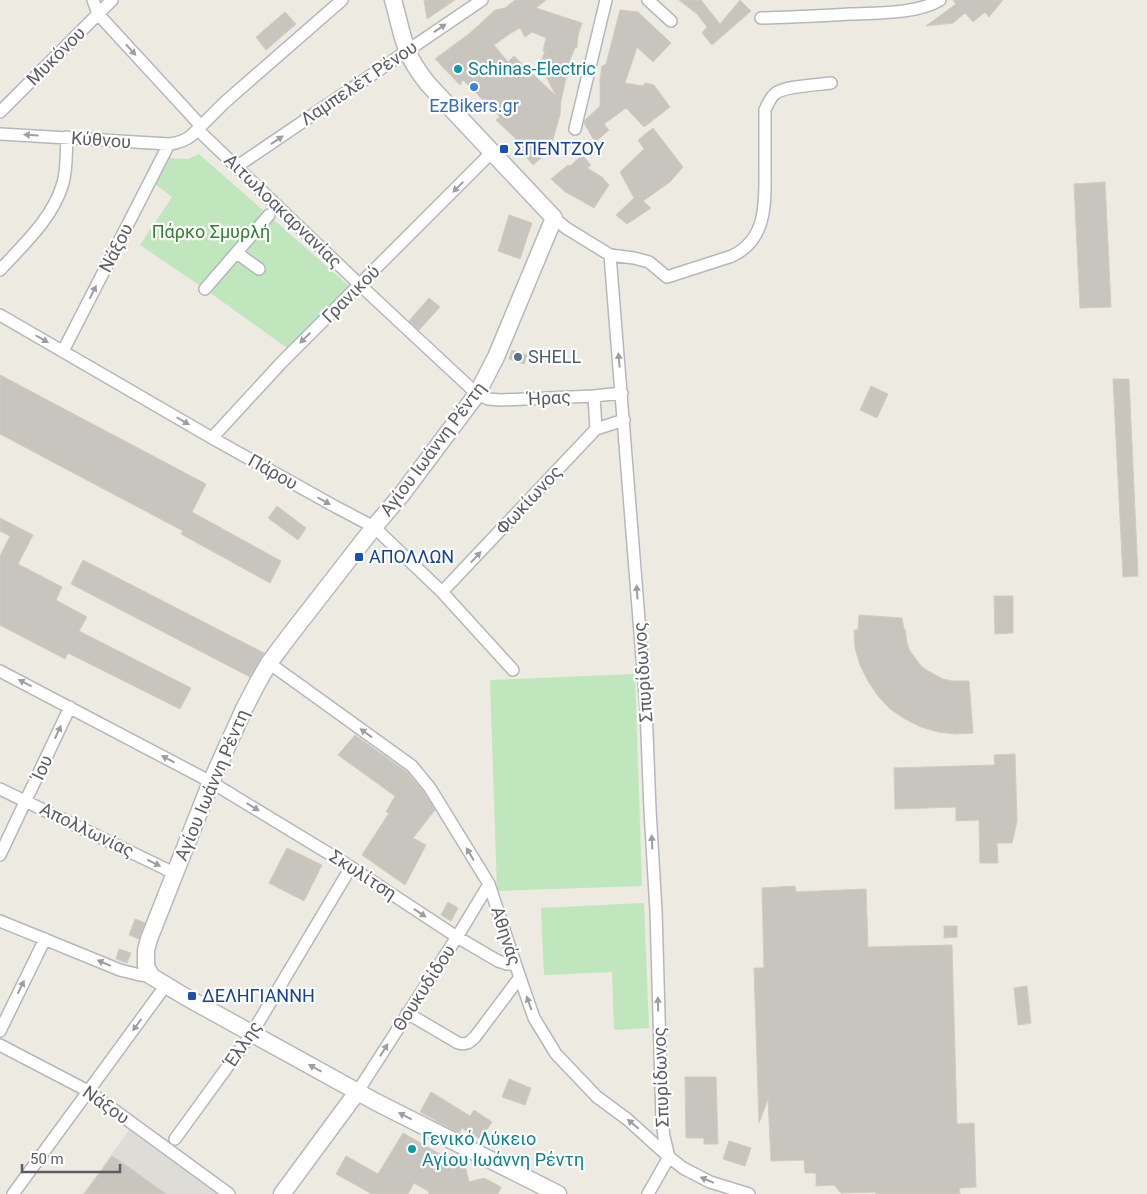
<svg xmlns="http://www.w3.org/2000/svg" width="1147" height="1194" viewBox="0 0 1147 1194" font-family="Roboto,sans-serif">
	<rect width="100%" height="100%" fill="#edeae1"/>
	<!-- industrial -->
	<path fill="#dedcd6" d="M 129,1130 L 220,1194 L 166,1194 L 112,1156 L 84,1194 L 83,1194 Z"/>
	<!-- green -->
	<path fill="#bfe6bd" d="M 199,154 L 349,286 L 287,348 L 205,289 L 140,245 L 172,197 L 155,184 L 168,158 L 188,159 Z
		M 635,674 L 642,886 L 497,891 L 490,680 Z
		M 644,903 L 649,1028 L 614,1030 L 612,972 L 544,975 L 541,908 Z"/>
	<!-- building -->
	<path fill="#c8c4be" stroke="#d2cbc0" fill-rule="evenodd" d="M 424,0 L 455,0 L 427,19 Z
		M 515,0 L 546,0 L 536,8 L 582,23 L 578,35 L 577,48 L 575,48 L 570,60 L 561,101 L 560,115 L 550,150 L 533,165 L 513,142 L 516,139 L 496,120 L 500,117 L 463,80 L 460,85 L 435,59 L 470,33 L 495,10 L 505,8 ZM 520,28 L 525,37 L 532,32 L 546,38 L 543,51 L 545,51 L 540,65 L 556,96 L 514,56 L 508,62 L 494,45 L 511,33 Z
		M 679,0 L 701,0 L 720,24 L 740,0 L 751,11 L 712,45 L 702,33 L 707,27 L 697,14 Z
		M 953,0 L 1003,0 L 989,17 L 985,12 L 973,22 L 965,13 L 953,23 L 926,26 L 956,4 Z
		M 620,10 L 638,12 L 671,43 L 653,62 L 637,47 L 625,83 L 643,86 L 645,83 L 654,85 L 670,107 L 644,127 L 626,108 L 604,124 L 609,130 L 595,142 L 584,123 L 585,120 L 600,106 L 600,79 L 602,66 L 606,64 Z
		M 285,12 L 296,24 L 266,50 L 256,37 Z
		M 653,128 L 683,167 L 670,182 L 643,201 L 651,208 L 627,224 L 616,215 L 634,198 L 620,172 L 644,149 L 638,140 Z
		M 580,157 L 584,157 L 591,165 L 587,168 L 602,177 L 609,185 L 594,208 L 564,191 L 551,179 L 568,165 L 570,166 Z
		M 1105,182 L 1111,307 L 1080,308 L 1074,184 Z
		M 509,215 L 532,223 L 520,259 L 498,251 Z
		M 429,298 L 440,307 L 419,330 L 409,321 Z
		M 512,350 L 527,355 L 524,364 L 509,359 Z
		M 0,375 L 206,484 L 192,512 L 281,561 L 270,583 L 181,534 L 183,531 L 0,434 Z
		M 1113,379 L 1129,379 L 1138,576 L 1123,577 Z
		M 871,386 L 888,394 L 877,418 L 860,410 Z
		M 277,506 L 306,528 L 298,540 L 268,518 Z
		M 0,518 L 33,535 L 18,564 L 62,587 L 56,600 L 87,617 L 79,631 L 191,688 L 180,709 L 68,653 L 65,659 L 0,625 L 0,556 L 10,536 L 0,531 Z
		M 83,560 L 264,653 L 250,677 L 71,584 Z
		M 994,596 L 1013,596 L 1013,633 L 995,634 Z
		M 859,615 L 902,618 L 904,629 L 905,629 L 907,643 L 910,651 L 921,666 L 928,671 L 943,679 L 952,681 L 969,681 L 973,733 L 956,734 L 938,732 L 921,727 L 905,719 L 890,709 L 878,696 L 868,681 L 860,665 L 855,648 L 854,630 L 858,630 Z
		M 355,735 L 407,772 L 424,792 L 435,810 L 413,838 L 426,845 L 405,885 L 362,855 L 389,813 L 386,812 L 395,796 L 338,755 Z
		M 1015,754 L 1017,821 L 1012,843 L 997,843 L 998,863 L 980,863 L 979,820 L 956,821 L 956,807 L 895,809 L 894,768 L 995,765 L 994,755 Z
		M 287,848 L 322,865 L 304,901 L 269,883 Z
		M 795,886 L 796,892 L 866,889 L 868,947 L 952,945 L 957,1124 L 974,1123 L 976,1187 L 959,1188 L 960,1194 L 876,1194 L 876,1192 L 841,1193 L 834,1185 L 816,1186 L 816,1173 L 805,1173 L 804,1160 L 771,1161 L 768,1099 L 759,1123 L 754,968 L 764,968 L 762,888 Z
		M 448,902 L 458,908 L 451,921 L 441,915 Z
		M 135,919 L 145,923 L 139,939 L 129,935 Z
		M 944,926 L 957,926 L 957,937 L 944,938 Z
		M 119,949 L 131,953 L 127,963 L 116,959 Z
		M 1027,986 L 1031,1023 L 1018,1025 L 1014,988 Z
		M 685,1077 L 716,1077 L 718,1144 L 704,1144 L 704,1138 L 686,1138 Z
		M 509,1079 L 531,1088 L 525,1105 L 502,1097 Z
		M 431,1092 L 470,1116 L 474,1110 L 492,1122 L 480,1139 L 462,1128 L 459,1133 L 420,1112 Z
		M 403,1133 L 466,1169 L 469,1182 L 484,1178 L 501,1187 L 498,1194 L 429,1194 L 428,1191 L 414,1183 L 408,1194 L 372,1194 L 336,1174 L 346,1156 L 378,1174 Z
		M 729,1141 L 751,1148 L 745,1166 L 723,1159 Z
		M 112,1156 L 130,1168 L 166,1194 L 84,1194 Z"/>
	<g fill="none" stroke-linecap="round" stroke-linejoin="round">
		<!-- street casing -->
		<g stroke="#b4b8bc" stroke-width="14">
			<path id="street" d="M 93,0 L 98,14 L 201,126
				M 648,0 L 671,21
				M 761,18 C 790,17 820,16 850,14 C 876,13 917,14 940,0
				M 0,112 L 112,0
				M 575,129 L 606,0
				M 198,130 L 360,285 L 477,394 L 488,399 L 501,400 L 594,396 L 622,393
				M 0,134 L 169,144 C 179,143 185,141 192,135 L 224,103 L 342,0
				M 236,167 L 482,0
				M 554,218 L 566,228 L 610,255 L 634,258 L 649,262 L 667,277 L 732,256 C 768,239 765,201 765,168 C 765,148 765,129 765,110 C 768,104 770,97 776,93 C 786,86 817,85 831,83
				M 237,253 L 259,269
				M 610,255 L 646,708 L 650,810 L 656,911 L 662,1120 L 664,1137 L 669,1157
				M 0,270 C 24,244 53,218 63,183 C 67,169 66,152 67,137
				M 205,289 L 269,215
				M 0,315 L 212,438 L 336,507 L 374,527 L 442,592 L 513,670
				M 63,351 L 169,144
				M 594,396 L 596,429
				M 212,438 L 282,362 L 492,152
				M 442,592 L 596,429 L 624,420
				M 269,663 L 412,766 L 430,788 L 489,884 L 515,963 L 534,1018 L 556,1054 L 597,1097 L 627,1119 L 669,1157 L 683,1168 L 710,1182 L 749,1194
				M 0,671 L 211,782 L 346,864 L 457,937 L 498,961 L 507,964 L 515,963
				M 0,789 L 174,873
				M 0,855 L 70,707
				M 0,921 L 120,970 L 140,975 L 151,976
				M 407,1013 L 458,1043 C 466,1045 469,1043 475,1037 L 520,977
				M 0,1031 L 45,939
				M 0,1045 L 88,1091 L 229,1194
				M 358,1091 L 457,937 L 489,884
				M 175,1139 L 252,1033 L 351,867
				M 13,1194 L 166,985
				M 648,1194 L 669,1157"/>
		</g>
		<!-- secondary casing -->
		<g stroke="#b5b9be" stroke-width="19">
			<path id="secondary" d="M 393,0 C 398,17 401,34 407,50 C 412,63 420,74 428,84 L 554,218 L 496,357 L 477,394 L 402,494 L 374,527 L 290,635 L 269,663 L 258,682 L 244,709 L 211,782 L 149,939 L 146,950 L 146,966 L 151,976 L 184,996 L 376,1102 L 558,1194
				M 282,1194 L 358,1091"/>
		</g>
		<!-- street -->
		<use href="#street" stroke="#fff" stroke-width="11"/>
		<!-- secondary -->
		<use href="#secondary" stroke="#fff" stroke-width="16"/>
	</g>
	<!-- one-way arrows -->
	<defs><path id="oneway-solid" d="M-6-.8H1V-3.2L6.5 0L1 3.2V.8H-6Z" transform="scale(1.25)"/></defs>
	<g fill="#9c9ea1">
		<use href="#oneway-solid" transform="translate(440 28) rotate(-34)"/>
		<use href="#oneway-solid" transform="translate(131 50) rotate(48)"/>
		<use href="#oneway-solid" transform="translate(31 135) rotate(-177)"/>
		<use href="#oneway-solid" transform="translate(277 140) rotate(-34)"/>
		<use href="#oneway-solid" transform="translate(458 187) rotate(135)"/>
		<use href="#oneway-solid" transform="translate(93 292) rotate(-63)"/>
		<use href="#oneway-solid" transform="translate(305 338) rotate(136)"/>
		<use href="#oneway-solid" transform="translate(42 339) rotate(30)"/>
		<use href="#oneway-solid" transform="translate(619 360) rotate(-95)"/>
		<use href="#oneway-solid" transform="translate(183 421) rotate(30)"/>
		<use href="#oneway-solid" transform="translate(324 501) rotate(29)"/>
		<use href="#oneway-solid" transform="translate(476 557) rotate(-47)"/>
		<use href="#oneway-solid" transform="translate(637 592) rotate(-94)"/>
		<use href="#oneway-solid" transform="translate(25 683) rotate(-153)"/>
		<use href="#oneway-solid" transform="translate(58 732) rotate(-65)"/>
		<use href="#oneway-solid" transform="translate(366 733) rotate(-144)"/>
		<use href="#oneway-solid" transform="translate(168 759) rotate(-152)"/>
		<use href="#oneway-solid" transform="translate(253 807) rotate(31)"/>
		<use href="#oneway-solid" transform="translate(652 842) rotate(-93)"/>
		<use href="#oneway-solid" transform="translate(470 854) rotate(-121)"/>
		<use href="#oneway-solid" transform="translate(154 863) rotate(26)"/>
		<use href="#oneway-solid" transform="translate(420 913) rotate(34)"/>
		<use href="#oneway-solid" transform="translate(104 963) rotate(-157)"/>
		<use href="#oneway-solid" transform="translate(21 987) rotate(-64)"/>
		<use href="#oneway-solid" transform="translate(529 1003) rotate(-110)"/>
		<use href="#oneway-solid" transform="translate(658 1004) rotate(-92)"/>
		<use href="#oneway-solid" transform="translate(137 1025) rotate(126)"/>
		<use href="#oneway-solid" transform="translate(384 1050) rotate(-58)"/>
		<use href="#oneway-solid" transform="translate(315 1068) rotate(-151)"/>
		<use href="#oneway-solid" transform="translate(405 1116) rotate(-153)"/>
		<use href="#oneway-solid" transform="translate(633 1124) rotate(-140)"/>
		<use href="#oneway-solid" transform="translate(707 1180) rotate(-157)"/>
	</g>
	<!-- markers -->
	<g fill="#0f9aa8" stroke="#fff" stroke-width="2">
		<circle cx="458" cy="69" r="5"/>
		<circle cx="412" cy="1149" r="5"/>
	</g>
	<circle fill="#3f7fe0" stroke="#fff" stroke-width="2" cx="474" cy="87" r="5"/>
	<g fill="#1a4fb4" stroke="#fff" stroke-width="2">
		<rect x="499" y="144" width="10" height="10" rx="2.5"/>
		<rect x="354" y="552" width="10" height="10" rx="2.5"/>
		<rect x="187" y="991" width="10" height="10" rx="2.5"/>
	</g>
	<circle fill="#5c6f8a" stroke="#fff" stroke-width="2" cx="518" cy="357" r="5"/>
	<g text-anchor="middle" stroke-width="4.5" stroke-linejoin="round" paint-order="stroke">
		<!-- street labels -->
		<g font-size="18" fill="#5a5e63" stroke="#fff">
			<text transform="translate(56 56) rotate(-45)" y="6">Μυκόνου</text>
			<text transform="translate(359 83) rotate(-34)" y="6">Λαμπελέτ Ρένου</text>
			<text transform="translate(101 140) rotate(4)" y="6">Κύθνου</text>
			<text transform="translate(283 211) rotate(44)" y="6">Αιτωλοακαρνανίας</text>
			<text transform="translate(116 248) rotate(-63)" y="6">Νάξου</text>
			<text transform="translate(351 294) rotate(-45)" y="6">Γρανικού</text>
			<text transform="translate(549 398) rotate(-3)" y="6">Ήρας</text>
			<text transform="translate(433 449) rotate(-53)" y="6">Αγίου Ιωάννη Ρέντη</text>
			<text transform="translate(273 472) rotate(29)" y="6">Πάρου</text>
			<text transform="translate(529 500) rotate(-47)" y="6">Φωκίωνος</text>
			<text transform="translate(643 672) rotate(-94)" y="6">Σπυρίδωνος</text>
			<text transform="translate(42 768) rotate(-65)" y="6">Ίου</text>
			<text transform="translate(212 785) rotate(-67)" y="6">Αγίου Ιωάννη Ρέντη</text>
			<text transform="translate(87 830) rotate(26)" y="6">Απολλωνίας</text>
			<text transform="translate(363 875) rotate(33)" y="6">Σκυλίτση</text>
			<text transform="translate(506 936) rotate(72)" y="6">Αθηνάς</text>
			<text transform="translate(424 988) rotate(-57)" y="6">Θουκυδίδου</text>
			<text transform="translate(243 1044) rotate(-56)" y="6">Έλλης</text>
			<text transform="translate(661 1077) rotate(-92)" y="6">Σπυρίδωνος</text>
			<text transform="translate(106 1105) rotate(35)" y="6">Νάξου</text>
		</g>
		<!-- culture labels -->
		<g font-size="18" fill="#0d838f" stroke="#fff" text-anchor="start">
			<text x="468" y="75">Schinas-Electric</text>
			<text x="422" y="1145">Γενικό Λύκειο<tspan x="422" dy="21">Αγίου Ιωάννη Ρέντη</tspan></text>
		</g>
		<!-- shop labels -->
		<g font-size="18" fill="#366cbe" stroke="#fff">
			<text x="474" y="112">EzBikers.gr</text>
		</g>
		<!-- transit labels -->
		<g font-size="18" fill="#164399" stroke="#fff" text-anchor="start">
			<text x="514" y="155">ΣΠΕΝΤΖΟΥ</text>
			<text x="369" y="563">ΑΠΟΛΛΩΝ</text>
			<text x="202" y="1002">ΔΕΛΗΓΙΑΝΝΗ</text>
		</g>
		<!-- park labels -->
		<g font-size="18" fill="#328231" stroke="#fff">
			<text x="211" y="238">Πάρκο Σµυρλή</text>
		</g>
		<!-- service labels -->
		<g font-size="18" fill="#4e5e75" stroke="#fff" text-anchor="start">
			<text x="528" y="363">SHELL</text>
		</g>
	</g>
	<!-- scale -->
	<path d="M22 1164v8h98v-8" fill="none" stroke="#5a5e63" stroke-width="2.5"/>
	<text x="30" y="1164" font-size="15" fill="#5a5e63" stroke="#ffffff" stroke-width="4" paint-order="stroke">50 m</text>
</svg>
